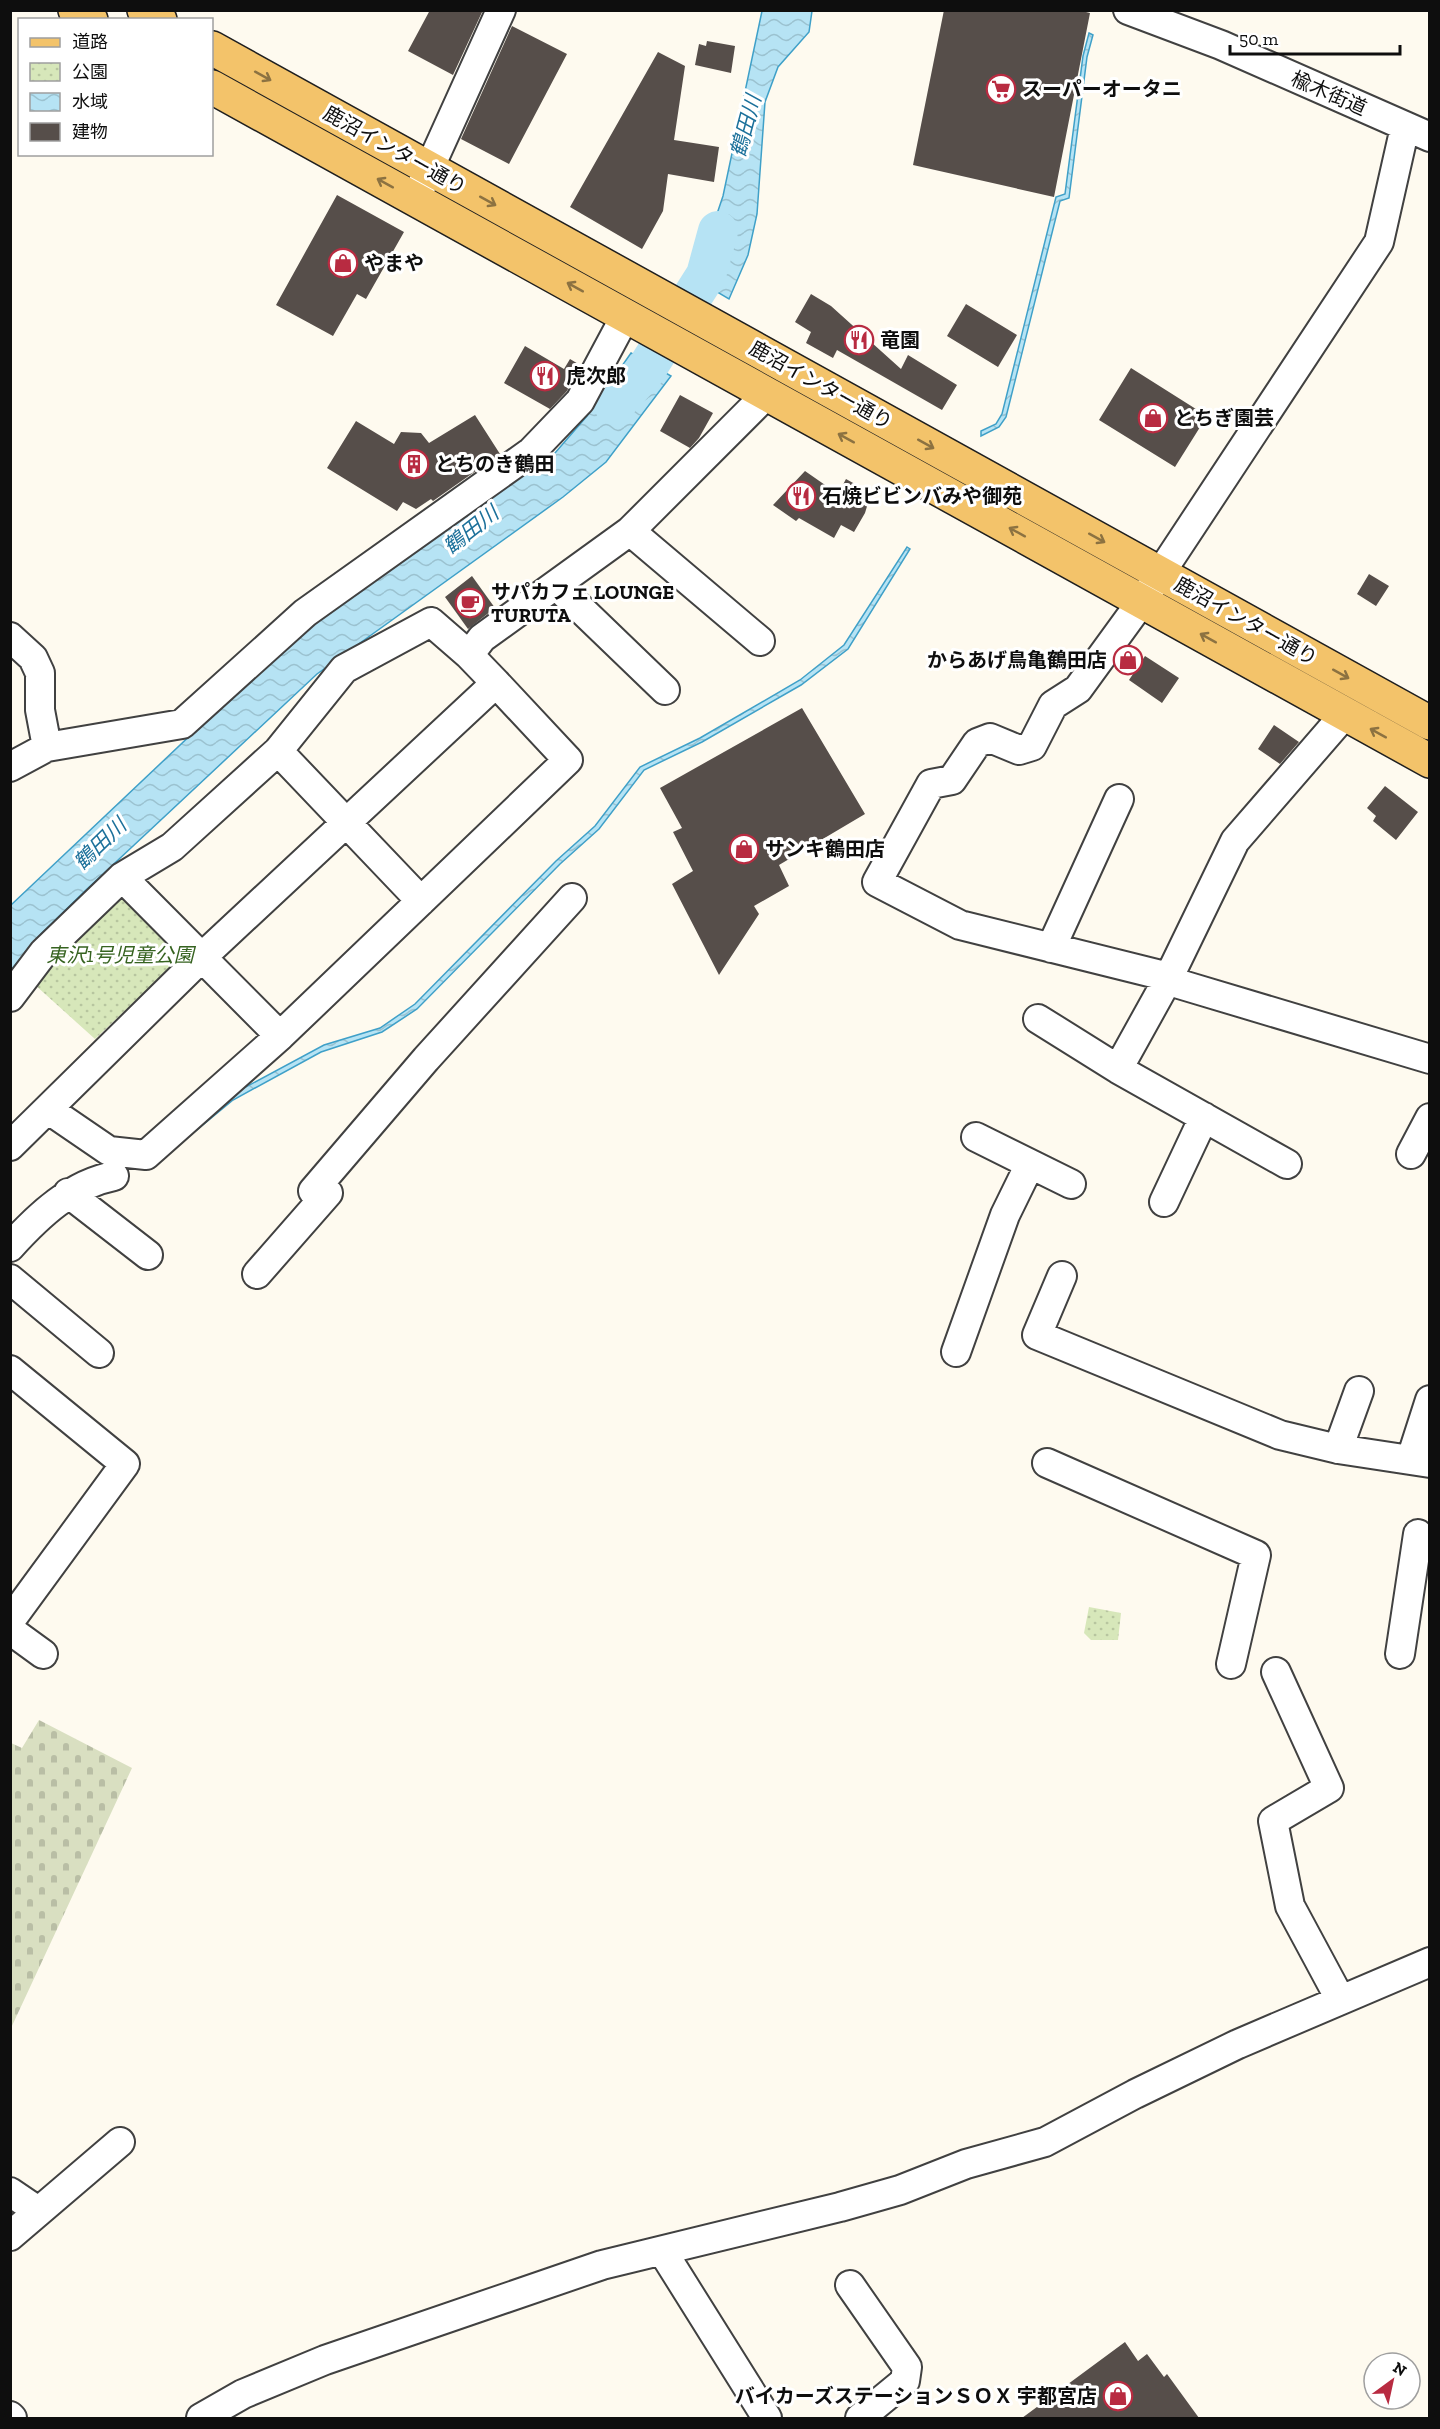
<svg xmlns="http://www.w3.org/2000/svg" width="1440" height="2429" viewBox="0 0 1440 2429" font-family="'Zilla Slab','Noto Sans JP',serif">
	<defs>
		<pattern id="cemetery-stones" width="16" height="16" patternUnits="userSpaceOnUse" patternTransform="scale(1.5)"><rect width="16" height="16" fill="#d9dfc1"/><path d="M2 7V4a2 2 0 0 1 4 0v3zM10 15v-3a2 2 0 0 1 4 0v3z" fill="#b9bea5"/></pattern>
		<pattern id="park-dots" width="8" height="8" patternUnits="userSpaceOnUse" patternTransform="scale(1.5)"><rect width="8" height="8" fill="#d7e7ba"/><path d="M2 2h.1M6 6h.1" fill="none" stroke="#b7c59f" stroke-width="1.8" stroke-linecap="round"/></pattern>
		<pattern id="water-waves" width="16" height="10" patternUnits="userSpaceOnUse" patternTransform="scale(1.5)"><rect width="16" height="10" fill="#b6e3f4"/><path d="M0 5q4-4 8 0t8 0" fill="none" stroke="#9bc2d0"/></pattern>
	</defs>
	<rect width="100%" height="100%" fill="#fefaef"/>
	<!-- cemetery -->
	<path fill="url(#cemetery-stones)" d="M 39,1720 L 132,1768 L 11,2028 L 11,1743 L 22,1748 Z"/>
	<!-- park -->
	<path fill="url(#park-dots)" d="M 124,896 L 176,949 L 177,961 L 95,1039 L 34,984 L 112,900 Z
		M 1089,1607 L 1121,1613 L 1118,1640 L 1091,1640 L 1084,1633 Z"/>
	<!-- water -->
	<path fill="url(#water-waves)" stroke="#3fa0c8" stroke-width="1.5" d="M 762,11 L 812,11 L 809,32 L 778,67 L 765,102 L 757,214 L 748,255 L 729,299 L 695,279 L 723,196 Z
		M 1089,33 L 1093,35 L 1087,57 L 1069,198 L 1060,201 L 1006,417 L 999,427 L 981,436 L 981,431 L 996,424 L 1002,414 L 1056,197 L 1065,194 L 1083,56 Z
		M 631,353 L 671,376 L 606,462 L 563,497 L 317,674 L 86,890 L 42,933 L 11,970 L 11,905 L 309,623 L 555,453 L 587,416 Z
		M 907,547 L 910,549 L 848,649 L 801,685 L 702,742 L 644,770 L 599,829 L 560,864 L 417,1009 L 382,1032 L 321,1052 L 233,1100 L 152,1167 L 116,1167 L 117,1162 L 229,1096 L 324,1045 L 380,1028 L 415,1004 L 556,861 L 595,826 L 640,767 L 700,738 L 800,680 L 844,645 Z"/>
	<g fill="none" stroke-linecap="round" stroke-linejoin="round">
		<!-- river -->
		<path stroke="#b6e3f4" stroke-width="40" d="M 614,405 L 645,371 L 706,275 L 718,231"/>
	</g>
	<!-- building -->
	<path fill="#564e4a" d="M 430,10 L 483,10 L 453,75 L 408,51 Z
		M 944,10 L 1078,10 L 1090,13 L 1054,197 L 913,165 Z
		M 512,26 L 567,54 L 509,164 L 461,139 Z
		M 707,41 L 735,46 L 731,73 L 695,65 L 699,44 L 706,46 Z
		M 658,52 L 685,66 L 674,140 L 719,147 L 714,182 L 668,174 L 663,211 L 642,249 L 570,207 Z
		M 337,195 L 404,232 L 366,299 L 357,294 L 333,336 L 276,305 Z
		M 811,294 L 831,306 L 901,369 L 908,355 L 957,385 L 942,410 L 837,350 L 833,358 L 806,343 L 811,332 L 795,322 Z
		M 966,304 L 1017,335 L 998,367 L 947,336 Z
		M 525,346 L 564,369 L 570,359 L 580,365 L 567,391 L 550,409 L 504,383 Z
		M 1131,368 L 1207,416 L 1175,467 L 1099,420 Z
		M 680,395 L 713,413 L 699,438 L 690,448 L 660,431 Z
		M 475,415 L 500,454 L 433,501 L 431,499 L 416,509 L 403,502 L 397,511 L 327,468 L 356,421 L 394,444 L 401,432 L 421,433 L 429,443 Z
		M 805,471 L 838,494 L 846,479 L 871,493 L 865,513 L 854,532 L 841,525 L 834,538 L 799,518 L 796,521 L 773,505 Z
		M 1369,574 L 1389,586 L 1376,606 L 1357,594 Z
		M 472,576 L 495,608 L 468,629 L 445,597 Z
		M 1145,656 L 1179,678 L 1162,703 L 1129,680 Z
		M 802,708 L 865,814 L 779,865 L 789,886 L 754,906 L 759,914 L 719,975 L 672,884 L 693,871 L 673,832 L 682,828 L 660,788 Z
		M 1274,725 L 1299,742 L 1280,764 L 1258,749 Z
		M 1385,786 L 1418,812 L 1396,840 L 1373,821 L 1376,816 L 1367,808 Z
		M 1125,2342 L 1138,2361 L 1147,2354 L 1164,2377 L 1167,2374 L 1199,2418 L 1022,2418 Z"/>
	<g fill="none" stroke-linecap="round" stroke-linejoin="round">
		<!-- minor casing -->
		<g stroke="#414141" stroke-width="32">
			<path id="minor" d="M 1128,10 L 1221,45 L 1430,137
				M 1405,127 L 1379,242 L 1142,601 L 1078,689 L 1053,705 L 1032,746 L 1019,750 L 990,738 L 977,743 L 952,780 L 931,784 L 877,882 L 960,925 L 1169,977 L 1179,984 L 1430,1059
				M 420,189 L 501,10
				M 630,531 L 760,641
				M 556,585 L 665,690
				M 10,637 L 33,658 L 40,673 L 40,710 L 47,747
				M 278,751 L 421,901
				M 10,767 L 47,747 L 182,724 L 305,613 L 531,452 L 580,401 L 626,315
				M 122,877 L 280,1036
				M 1051,948 L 1119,799
				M 10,997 L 44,952 L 122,877 L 172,847 L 278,751 L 344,669 L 431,622 L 469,655
				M 1038,1019 L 1118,1069 L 1287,1164
				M 1118,1069 L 1169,977 L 1235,841 L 1345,714
				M 49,1110 L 109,1151 L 146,1155 L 280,1036 L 568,760 L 496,683
				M 976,1137 L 1071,1184
				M 10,1146 L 201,958 L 496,683 L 469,655 L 482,638 L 630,531 L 767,394
				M 1411,1154 L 1430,1118
				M 313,1191 L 426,1059 L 572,898
				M 68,1193 L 148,1255
				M 1164,1202 L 1204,1117
				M 10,1247 C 39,1215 72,1184 114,1176
				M 257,1274 L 328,1193
				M 1062,1276 L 1037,1335 L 1280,1435 L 1338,1449 L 1430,1463
				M 10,1279 L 99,1353
				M 956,1352 L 1005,1215 L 1030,1164
				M 10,1370 L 125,1464 L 10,1621
				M 1338,1449 L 1359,1391
				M 1411,1459 L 1430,1400
				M 1047,1463 L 1256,1555 L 1231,1664
				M 10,1630 L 43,1654
				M 1400,1654 L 1418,1534
				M 1276,1672 L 1329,1788 L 1273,1821 L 1290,1906 L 1340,1999
				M 10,2192 L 38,2211
				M 10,2236 L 120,2142
				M 663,2252 L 767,2418
				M 850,2285 L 907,2367 L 905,2381 L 860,2418
				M 10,2416 L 12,2418
				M 201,2418 L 243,2394 L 325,2360 L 602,2265 L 840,2207 L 900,2190 L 966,2164 L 1045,2142 L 1135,2094 L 1238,2044 L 1430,1962"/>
		</g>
		<!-- major casing -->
		<g stroke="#1f1f1f" stroke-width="36">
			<path id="major" d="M 75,10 L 91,20
				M 144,10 L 160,20
				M 212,48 L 1430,723
				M 212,87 L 1430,761"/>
		</g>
		<!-- minor -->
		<use href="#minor" stroke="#fff" stroke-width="28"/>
		<!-- major -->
		<use href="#major" stroke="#f3c36a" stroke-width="33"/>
	</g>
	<!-- one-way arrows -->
	<defs><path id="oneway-shaft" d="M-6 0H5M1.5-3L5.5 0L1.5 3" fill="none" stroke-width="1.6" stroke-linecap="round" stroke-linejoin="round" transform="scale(1.5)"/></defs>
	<g stroke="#8c7241">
		<use href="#oneway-shaft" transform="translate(263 76) rotate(29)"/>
		<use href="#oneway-shaft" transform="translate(385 183) rotate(-151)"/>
		<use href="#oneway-shaft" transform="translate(488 201) rotate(29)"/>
		<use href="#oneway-shaft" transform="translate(575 287) rotate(-151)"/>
		<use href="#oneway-shaft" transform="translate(846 438) rotate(-151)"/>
		<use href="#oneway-shaft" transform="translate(926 444) rotate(29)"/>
		<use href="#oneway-shaft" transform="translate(1017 532) rotate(-151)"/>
		<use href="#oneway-shaft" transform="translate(1097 538) rotate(29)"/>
		<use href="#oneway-shaft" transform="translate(1208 638) rotate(-151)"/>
		<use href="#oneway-shaft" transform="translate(1341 674) rotate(29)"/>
		<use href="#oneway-shaft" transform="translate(1378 733) rotate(-151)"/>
	</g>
	<!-- icons -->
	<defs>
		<g id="supermarket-ring" transform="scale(1.5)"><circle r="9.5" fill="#fff" stroke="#b82b41" stroke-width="1.5"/><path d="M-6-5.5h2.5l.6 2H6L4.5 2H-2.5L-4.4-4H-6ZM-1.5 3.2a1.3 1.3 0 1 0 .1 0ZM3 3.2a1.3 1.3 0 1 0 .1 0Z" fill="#b82b41"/></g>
		<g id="shop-ring" transform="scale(1.5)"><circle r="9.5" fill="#fff" stroke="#b82b41" stroke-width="1.5"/><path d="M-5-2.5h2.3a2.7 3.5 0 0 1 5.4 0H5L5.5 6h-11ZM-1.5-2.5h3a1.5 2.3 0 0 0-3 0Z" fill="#b82b41"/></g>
		<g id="restaurant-ring" transform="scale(1.5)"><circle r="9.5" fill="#fff" stroke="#b82b41" stroke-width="1.5"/><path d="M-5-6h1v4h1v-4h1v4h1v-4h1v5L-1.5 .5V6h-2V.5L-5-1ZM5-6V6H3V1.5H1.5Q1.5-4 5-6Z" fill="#b82b41"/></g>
		<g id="building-ring" transform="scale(1.5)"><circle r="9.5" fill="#fff" stroke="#b82b41" stroke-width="1.5"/><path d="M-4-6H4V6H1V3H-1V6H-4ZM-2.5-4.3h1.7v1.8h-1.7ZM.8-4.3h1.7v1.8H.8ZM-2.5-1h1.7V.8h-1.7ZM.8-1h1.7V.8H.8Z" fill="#b82b41"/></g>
		<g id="cafe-ring" transform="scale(1.5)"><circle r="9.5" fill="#fff" stroke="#b82b41" stroke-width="1.5"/><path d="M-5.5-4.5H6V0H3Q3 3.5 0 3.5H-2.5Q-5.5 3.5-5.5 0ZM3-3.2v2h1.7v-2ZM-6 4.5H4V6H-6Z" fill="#b82b41"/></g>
	</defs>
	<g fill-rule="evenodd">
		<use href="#supermarket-ring" x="1001" y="89"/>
		<use href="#shop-ring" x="343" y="263"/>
		<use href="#restaurant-ring" x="859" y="340"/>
		<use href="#restaurant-ring" x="545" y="376"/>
		<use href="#shop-ring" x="1153" y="418"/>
		<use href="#building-ring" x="414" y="464"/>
		<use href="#restaurant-ring" x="801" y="496"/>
		<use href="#cafe-ring" x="470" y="603"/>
		<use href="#shop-ring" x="1128" y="660"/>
		<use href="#shop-ring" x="744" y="849"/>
		<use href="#shop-ring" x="1118" y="2396"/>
	</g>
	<g text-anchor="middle" stroke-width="6" stroke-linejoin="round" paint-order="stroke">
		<!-- poi labels -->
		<g font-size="20" font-weight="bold" fill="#0e0e0e" stroke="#fff" text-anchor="start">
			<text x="1022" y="96">スーパーオータニ</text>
			<text x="364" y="270">やまや</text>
			<text x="880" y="347">竜園</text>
			<text x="566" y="383">虎次郎</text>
			<text x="1174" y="425">とちぎ園芸</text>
			<text x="435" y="471">とちのき鶴田</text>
			<text x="822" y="503">石焼ビビンバみや御苑</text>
			<text x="491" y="599">サパカフェ LOUNGE<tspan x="491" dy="23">TURUTA</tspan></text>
			<text x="1107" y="667" text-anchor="end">からあげ鳥亀鶴田店</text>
			<text x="765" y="856">サンキ鶴田店</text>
			<text x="1097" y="2403" text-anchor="end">バイカーズステーションＳＯＸ 宇都宮店</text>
		</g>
		<!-- street labels -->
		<g font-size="20" fill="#0e0e0e" stroke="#fff">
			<text transform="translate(1329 93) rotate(24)" y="7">楡木街道</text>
			<text transform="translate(395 150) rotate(29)" y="7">鹿沼インター通り</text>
			<text transform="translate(821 385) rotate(29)" y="7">鹿沼インター通り</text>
			<text transform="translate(1246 621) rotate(29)" y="7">鹿沼インター通り</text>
		</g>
		<!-- park labels -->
		<g font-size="20" font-style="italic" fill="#366320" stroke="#fff">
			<text x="120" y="962">東沢1号児童公園</text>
		</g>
		<!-- water labels -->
		<g font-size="21" font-style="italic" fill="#1c719b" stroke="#fff">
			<text transform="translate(746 126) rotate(-75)" y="7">鶴田川</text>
			<text transform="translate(471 530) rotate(-38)" y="7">鶴田川</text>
			<text transform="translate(100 844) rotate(-44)" y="7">鶴田川</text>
		</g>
	</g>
	<!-- border -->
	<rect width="1440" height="2429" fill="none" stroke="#0e0e0e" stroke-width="24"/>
	<!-- legend -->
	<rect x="18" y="18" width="195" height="138" fill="#ffffff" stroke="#9f9f9f" stroke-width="1.5"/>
	<rect x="30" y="38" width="30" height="9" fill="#f3c36a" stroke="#9f9f9f" stroke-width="1.5"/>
	<text x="72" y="48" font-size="18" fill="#0e0e0e">道路</text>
	<rect x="30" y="63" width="30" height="18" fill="url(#park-dots)" stroke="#9f9f9f" stroke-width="1.5"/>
	<text x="72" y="78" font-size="18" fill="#0e0e0e">公園</text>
	<rect x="30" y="93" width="30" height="18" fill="url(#water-waves)" stroke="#9f9f9f" stroke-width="1.5"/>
	<text x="72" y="108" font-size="18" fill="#0e0e0e">水域</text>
	<rect x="30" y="123" width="30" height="18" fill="#564e4a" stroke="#9f9f9f" stroke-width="1.5"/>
	<text x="72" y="138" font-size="18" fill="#0e0e0e">建物</text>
	<!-- north arrow -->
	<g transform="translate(1392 2381) rotate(33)"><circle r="28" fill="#ffffff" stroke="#9f9f9f" stroke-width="1.5"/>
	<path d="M0-4.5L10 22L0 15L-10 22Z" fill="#b82b41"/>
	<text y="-9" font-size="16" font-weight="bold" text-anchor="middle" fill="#0e0e0e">N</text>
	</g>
	<!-- scale -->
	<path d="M1230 45v9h170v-9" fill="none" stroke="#0e0e0e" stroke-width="3"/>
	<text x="1239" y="45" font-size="18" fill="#0e0e0e" stroke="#ffffff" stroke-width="4.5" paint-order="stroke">50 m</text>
</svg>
